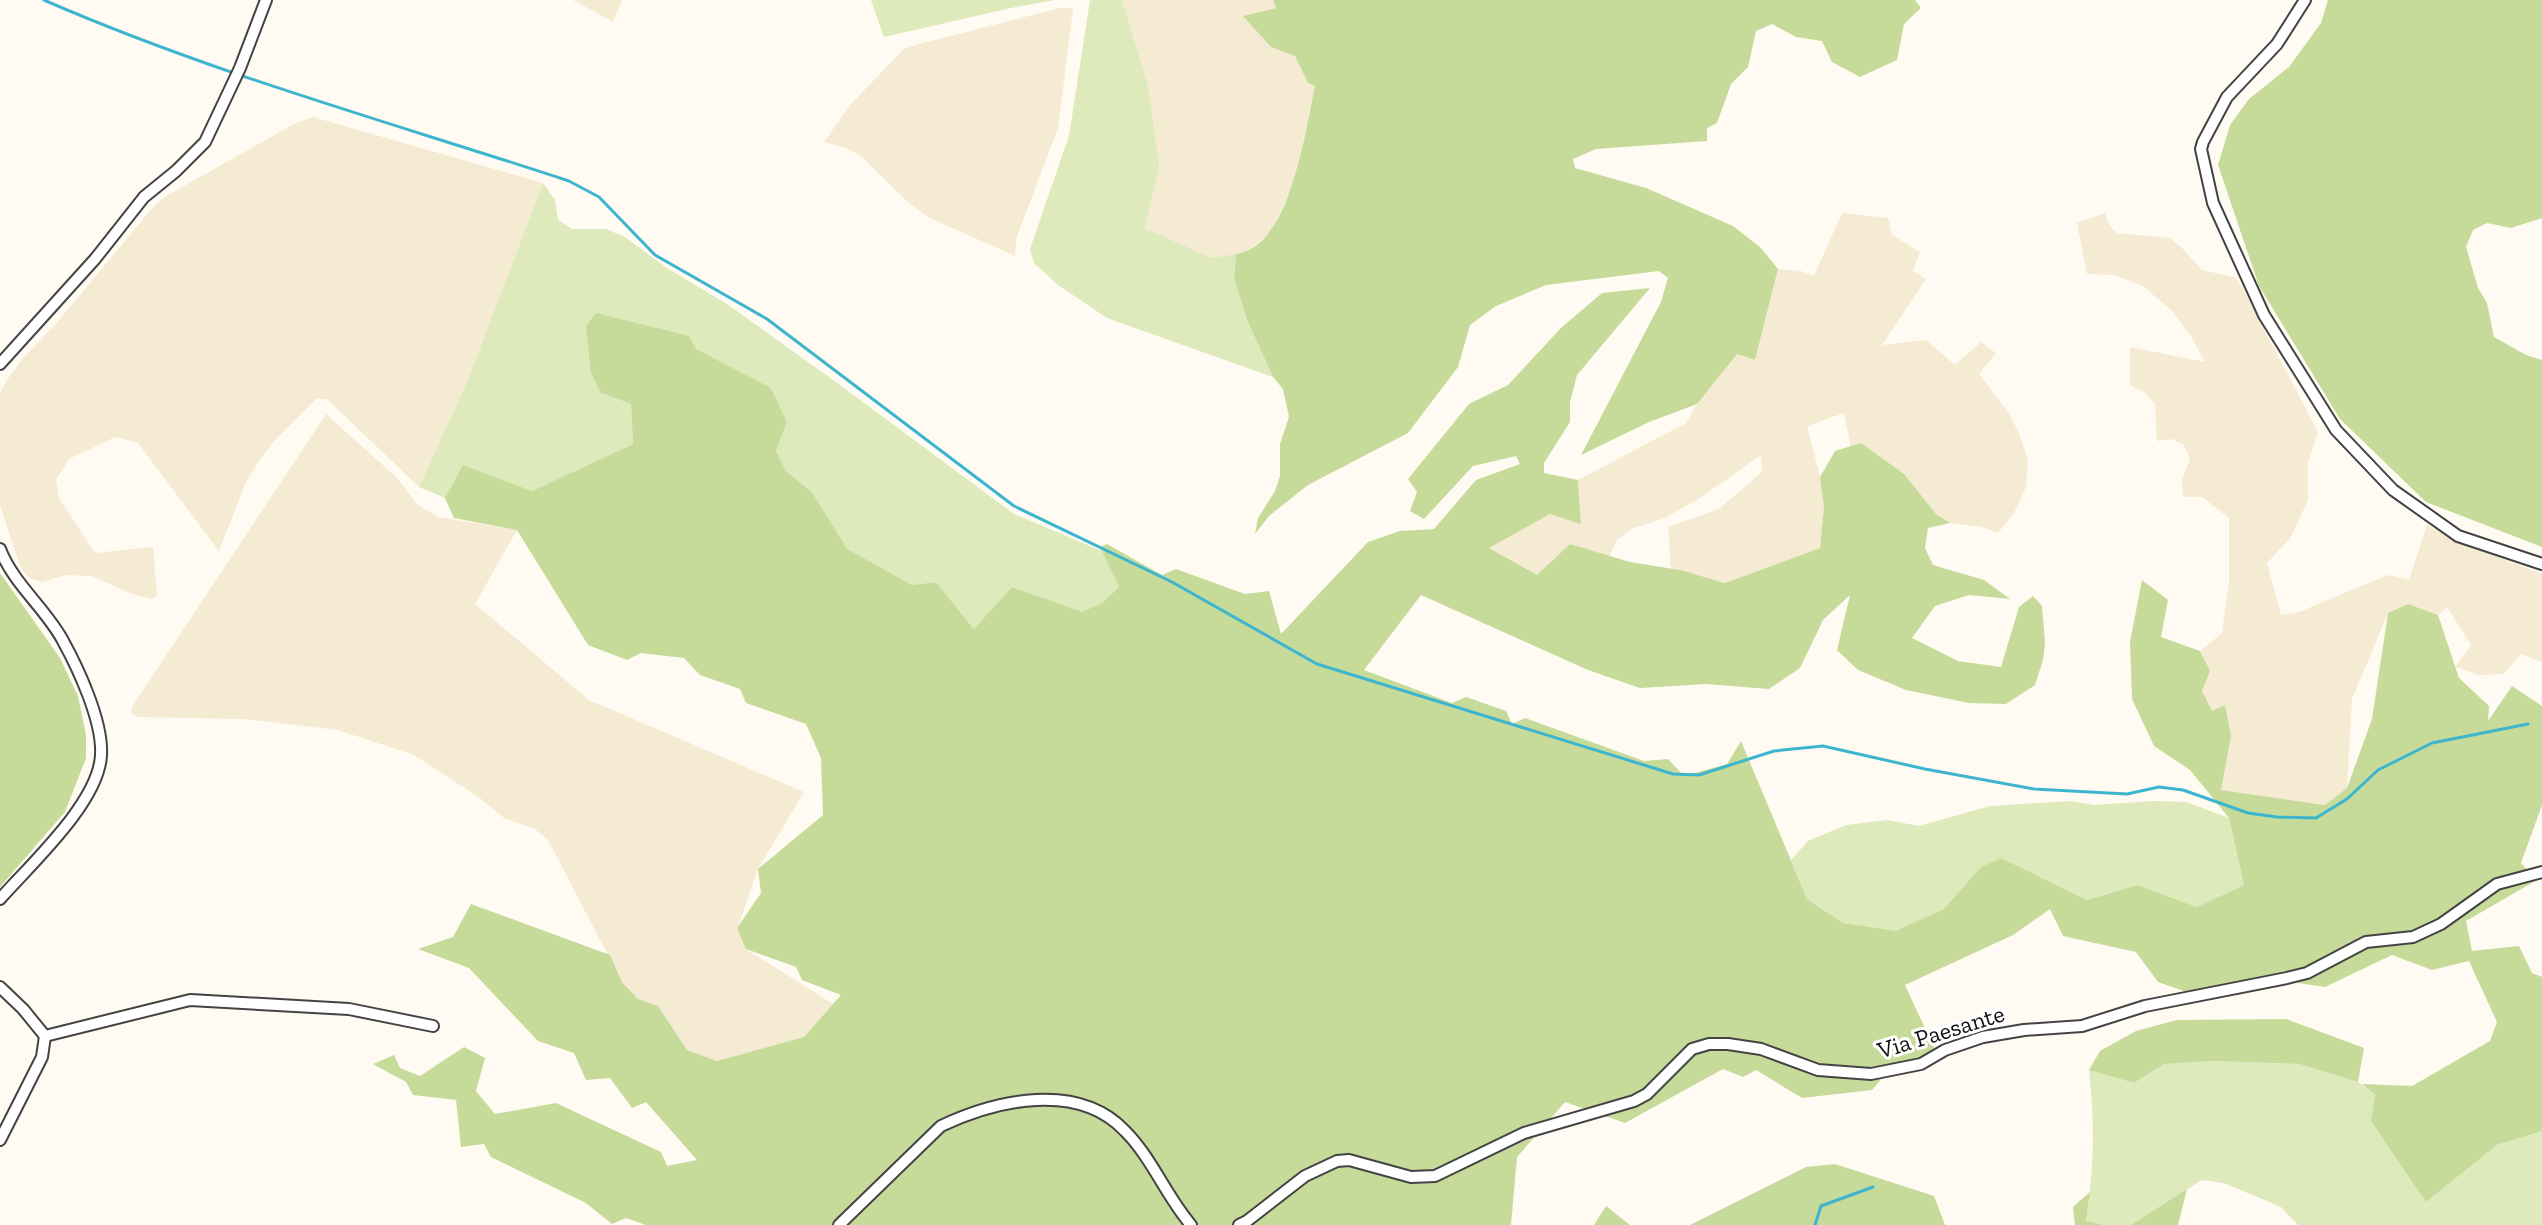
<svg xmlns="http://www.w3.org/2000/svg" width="2542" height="1225" viewBox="0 0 2542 1225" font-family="'Zilla Slab',serif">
	<rect width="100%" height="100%" fill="#fffaf2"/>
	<!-- farmland -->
	<path fill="#f5ead2" d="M 573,0 L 622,0 L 613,22 Z
		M 1122,0 L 1273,0 L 1277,8 L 1244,16 L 1271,47 L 1295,56 L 1308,83 L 1315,86 L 1295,180 L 1272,230 L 1247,253 L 1212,258 L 1145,228 L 1148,209 L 1148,85 Z
		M 1060,8 L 1073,8 L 1058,128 L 1016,239 L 1015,256 L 930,218 L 910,204 L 861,156 L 846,148 L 824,142 L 851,104 L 904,49 L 919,44 Z
		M 313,117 L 543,183 L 467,382 L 419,487 L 327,399 L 316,399 L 274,441 L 260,459 L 246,482 L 219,551 L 138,443 L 115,437 L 69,459 L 56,480 L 59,498 L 95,553 L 153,547 L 157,595 L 152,599 L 132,594 L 92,576 L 65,575 L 42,582 L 31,579 L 25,574 L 19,563 L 0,505 L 0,393 L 7,380 L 24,357 L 55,325 L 155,205 L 168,195 L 294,124 Z
		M 1842,213 L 1888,218 L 1892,235 L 1920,252 L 1913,271 L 1926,279 L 1882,345 L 1926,340 L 1955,365 L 1981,342 L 1996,353 L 1979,374 L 2009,414 L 2018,431 L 2028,460 L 2026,487 L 2014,513 L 1998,533 L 1982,527 L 1950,523 L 1936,514 L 1904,474 L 1861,443 L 1851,447 L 1844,413 L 1807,426 L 1820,477 L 1824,507 L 1820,548 L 1725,583 L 1671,568 L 1668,527 L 1719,509 L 1762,472 L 1761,455 L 1700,498 L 1665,518 L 1631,529 L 1616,541 L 1610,556 L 1570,544 L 1537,575 L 1488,547 L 1550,514 L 1581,523 L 1578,480 L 1686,423 L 1697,404 L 1737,354 L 1755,360 L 1778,269 L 1801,271 L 1814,276 Z
		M 2105,213 L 2109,225 L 2117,233 L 2170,238 L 2183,249 L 2202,270 L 2237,278 L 2318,432 L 2308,463 L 2308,500 L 2291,537 L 2267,563 L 2281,615 L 2299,612 L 2388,575 L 2409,580 L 2427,525 L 2455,541 L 2542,574 L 2542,662 L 2521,654 L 2504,674 L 2479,675 L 2455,667 L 2471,645 L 2447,607 L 2438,615 L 2408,604 L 2388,613 L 2352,699 L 2347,788 L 2325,805 L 2220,790 L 2231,736 L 2225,705 L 2212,711 L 2202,691 L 2210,671 L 2200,651 L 2222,633 L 2229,581 L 2229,518 L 2202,497 L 2183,497 L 2182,481 L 2190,459 L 2184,445 L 2171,439 L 2157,441 L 2155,404 L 2144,392 L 2130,385 L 2130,347 L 2205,362 L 2192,338 L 2172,311 L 2143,286 L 2114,275 L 2087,274 L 2077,223 Z
		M 326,414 L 397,478 L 417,504 L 438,517 L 517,530 L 475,604 L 589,700 L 804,792 L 758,869 L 737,929 L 746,949 L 833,1004 L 804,1037 L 717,1061 L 687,1050 L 658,1006 L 638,999 L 622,982 L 548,840 L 535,829 L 504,818 L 480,798 L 414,755 L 338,730 L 245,719 L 138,717 L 131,713 L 132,707 Z"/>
	<!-- green -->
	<path fill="#deeabb" d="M 871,0 L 1055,0 L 1011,8 L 884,37 Z
		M 1090,0 L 1122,0 L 1148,85 L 1159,166 L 1145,228 L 1212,258 L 1236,254 L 1234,278 L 1247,320 L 1273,377 L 1107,318 L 1058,285 L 1034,263 L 1030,249 L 1069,136 Z
		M 543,183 L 555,200 L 558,220 L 572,229 L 606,229 L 625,237 L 667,268 L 730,306 L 840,385 L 1014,514 L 1102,551 L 1119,587 L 1102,603 L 1082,613 L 1012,587 L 975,630 L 936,582 L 912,585 L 847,550 L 812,492 L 786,471 L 776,451 L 787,422 L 771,388 L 695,349 L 601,393 L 631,404 L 633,444 L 532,491 L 463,466 L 445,498 L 419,487 L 467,382 Z
		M 2070,801 L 2094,805 L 2153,801 L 2186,802 L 2229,818 L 2244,885 L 2197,907 L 2137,885 L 2087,900 L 2001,858 L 1981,867 L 1944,910 L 1896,932 L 1843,923 L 1807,899 L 1791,860 L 1808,841 L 1846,825 L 1887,820 L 1919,826 L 1990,806 Z
		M 2213,1061 L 2299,1064 L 2358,1082 L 2375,1095 L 2426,1202 L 2497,1145 L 2542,1131 L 2542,1225 L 2298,1225 L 2281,1207 L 2224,1183 L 2202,1180 L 2131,1225 L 2104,1225 L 2086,1221 C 2094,1168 2095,1123 2089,1070 L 2134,1083 L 2164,1064 Z"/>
	<!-- forest -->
	<path fill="#c6db9a" d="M 1273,0 L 1915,0 L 1921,8 L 1904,24 L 1897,60 L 1860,77 L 1832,62 L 1822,41 L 1796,37 L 1772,24 L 1756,31 L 1748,67 L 1731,84 L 1717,123 L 1707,128 L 1707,141 L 1596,149 L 1573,159 L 1575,168 L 1646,188 L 1733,226 L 1761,248 L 1778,269 L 1755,360 L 1737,354 L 1697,404 L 1649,422 L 1581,455 L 1661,302 L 1668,278 L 1659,271 L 1546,285 L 1496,306 L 1470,325 L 1458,367 L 1408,433 L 1308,485 L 1269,516 L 1255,534 L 1258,518 L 1275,491 L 1280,476 L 1280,444 L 1289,417 L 1283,389 L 1273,377 L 1247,320 L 1234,278 L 1236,254 C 1291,247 1305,130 1315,86 L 1308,83 L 1295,56 L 1271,47 L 1243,16 L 1276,8 Z
		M 2328,0 L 2542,0 L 2542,218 L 2511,228 L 2487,223 L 2473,230 L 2466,247 L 2478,288 L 2487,303 L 2494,337 L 2526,355 L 2542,360 L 2542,547 L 2426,502 L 2340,419 L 2259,286 L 2218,165 L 2230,125 L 2249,99 L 2289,67 L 2321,23 Z
		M 1650,288 L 1577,375 L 1570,402 L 1570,422 L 1544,463 L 1544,473 L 1578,480 L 1581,524 L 1550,514 L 1489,548 L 1537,575 L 1570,544 L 1630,562 L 1680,570 L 1725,583 L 1820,548 L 1824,507 L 1820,477 L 1835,451 L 1861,443 L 1904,474 L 1936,514 L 1950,523 L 1928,528 L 1925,548 L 1933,565 L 1984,580 L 2010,599 L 1969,595 L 1935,606 L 1912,638 L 1958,661 L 2001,667 L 2019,607 L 2033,596 L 2042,606 L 2045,643 L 2043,660 L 2035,685 L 2006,704 L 1969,703 L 1906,690 L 1858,670 L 1837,650 L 1850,595 L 1823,620 L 1800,668 L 1769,689 L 1706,684 L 1640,688 L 1588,670 L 1421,595 L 1364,670 L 1452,703 L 1466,697 L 1506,711 L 1512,724 L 1525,718 L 1644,761 L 1668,759 L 1684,776 L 1727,764 L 1741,741 L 1807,899 L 1843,923 L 1896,931 L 1944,909 L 1981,867 L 2001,858 L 2087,900 L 2137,885 L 2197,907 L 2244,885 L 2229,818 L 2190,770 L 2154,746 L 2132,699 L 2130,642 L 2142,580 L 2168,600 L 2161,637 L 2200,651 L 2210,671 L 2202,691 L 2212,711 L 2225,705 L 2231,736 L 2221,790 L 2325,805 L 2347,788 L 2372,719 L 2388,613 L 2408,604 L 2438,615 L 2459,678 L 2489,706 L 2488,721 L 2512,686 L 2542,706 L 2542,805 L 2521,863 L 2537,880 L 2466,921 L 2472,951 L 2519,946 L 2532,973 L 2542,977 L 2542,1131 L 2497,1145 L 2426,1202 L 2371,1121 L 2375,1095 L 2362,1084 L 2412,1086 L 2490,1041 L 2497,1022 L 2469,961 L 2432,970 L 2392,955 L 2325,987 L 2271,979 L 2198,996 L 2158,982 L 2136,952 L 2063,936 L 2050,909 L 2013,935 L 1905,985 L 1936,1052 L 1933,1062 L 1883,1077 L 1872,1090 L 1802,1098 L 1756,1070 L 1743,1077 L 1723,1069 L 1625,1123 L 1565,1102 L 1517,1157 L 1511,1225 L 646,1225 L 626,1218 L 612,1224 L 586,1203 L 491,1157 L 484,1144 L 461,1147 L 456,1100 L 413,1095 L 406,1082 L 373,1064 L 394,1055 L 400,1068 L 420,1076 L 464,1047 L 485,1058 L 476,1091 L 495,1114 L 556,1103 L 661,1152 L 667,1166 L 697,1160 L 646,1102 L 632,1108 L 610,1078 L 586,1080 L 574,1053 L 538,1041 L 469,968 L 418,949 L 453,937 L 471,904 L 610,955 L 622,982 L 638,999 L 658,1006 L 687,1050 L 717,1061 L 804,1037 L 841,995 L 802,980 L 796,967 L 746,949 L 737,928 L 761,893 L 758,869 L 823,815 L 821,758 L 806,724 L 746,703 L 740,689 L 700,675 L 684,658 L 641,653 L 627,660 L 588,645 L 517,530 L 454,518 L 445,498 L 463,465 L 532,491 L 633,444 L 631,404 L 601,393 L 591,373 L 586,326 L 596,313 L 689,336 L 696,349 L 771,388 L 787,422 L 776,451 L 786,471 L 812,492 L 847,549 L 912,585 L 936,582 L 974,629 L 1012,587 L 1082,612 L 1102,603 L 1119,587 L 1100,547 L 1107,544 L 1162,575 L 1176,569 L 1245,594 L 1269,591 L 1281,634 L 1368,542 L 1400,531 L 1434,529 L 1476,480 L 1520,464 L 1516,456 L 1473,466 L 1424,519 L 1410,511 L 1417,492 L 1408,479 L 1469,404 L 1508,385 L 1561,328 L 1602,293 Z
		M 0,573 L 60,658 L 78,696 L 86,735 L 86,758 L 65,812 L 0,887 Z
		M 2286,1019 L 2364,1048 L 2358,1082 L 2299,1064 L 2213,1061 L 2164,1064 L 2134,1083 L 2089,1070 L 2100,1051 L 2136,1031 L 2177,1020 Z
		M 1835,1164 L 1934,1196 L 1945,1225 L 1690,1225 L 1806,1167 Z
		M 2187,1189 L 2178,1225 L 2131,1225 Z
		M 2090,1192 L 2086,1221 L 2104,1225 L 2075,1225 L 2073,1207 Z
		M 1606,1206 L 1630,1225 L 1594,1225 Z"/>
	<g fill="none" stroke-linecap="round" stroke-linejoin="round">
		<!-- stream -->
		<path stroke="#3db5ce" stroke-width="3" d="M 44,0 C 214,74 393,123 569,181 L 599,197 L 655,255 L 767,319 L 1014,506 L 1172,582 L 1317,664 L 1673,774 L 1699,775 L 1774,751 L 1823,746 L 1925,769 L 2034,789 L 2127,794 L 2159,787 L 2183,790 L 2248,813 L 2277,817 L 2316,818 L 2347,799 L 2378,770 L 2432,743 L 2528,724
			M 1815,1225 L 1821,1206 L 1873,1187"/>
		<!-- street casing -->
		<g stroke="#434343" stroke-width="14">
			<path id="street" d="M 2305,0 L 2277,44 L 2227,97 L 2203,142 L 2201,149 L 2213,203 L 2264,315 L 2336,430 L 2393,490 L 2458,536 L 2542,564
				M 0,364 L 95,259 L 144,197 L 176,171 L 205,142 L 240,68 L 266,0
				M 0,549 C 13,583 44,607 62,639 C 78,668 103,721 101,755 C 99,802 31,864 0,899
				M 0,987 L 23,1009 L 45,1036 L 42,1057 L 0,1140
				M 45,1036 L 190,1000 L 349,1009 L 433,1026
				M 839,1225 L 941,1126 C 996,1100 1078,1081 1125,1131 C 1152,1158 1166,1196 1191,1225
				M 1239,1225 L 1247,1221 L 1305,1176 L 1337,1161 L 1349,1160 L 1411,1177 L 1435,1176 L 1524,1133 L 1634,1101 L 1647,1094 L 1692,1049 L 1709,1044 L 1728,1044 L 1761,1049 L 1818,1070 L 1871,1074 L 1921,1064 L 1945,1050 L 1983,1037 L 2024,1030 L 2082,1026 L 2145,1006 L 2287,978 L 2307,973 L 2366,942 L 2413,937 L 2441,924 L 2497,884 L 2542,872"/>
		</g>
		<!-- street -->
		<use href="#street" stroke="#fff" stroke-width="10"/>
	</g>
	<g text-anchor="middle" stroke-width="6" stroke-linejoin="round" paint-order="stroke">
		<!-- street labels -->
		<g font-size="24" fill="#101010" stroke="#fff">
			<text transform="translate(1941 1032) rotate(-17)" y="8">Via Paesante</text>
		</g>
	</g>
</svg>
